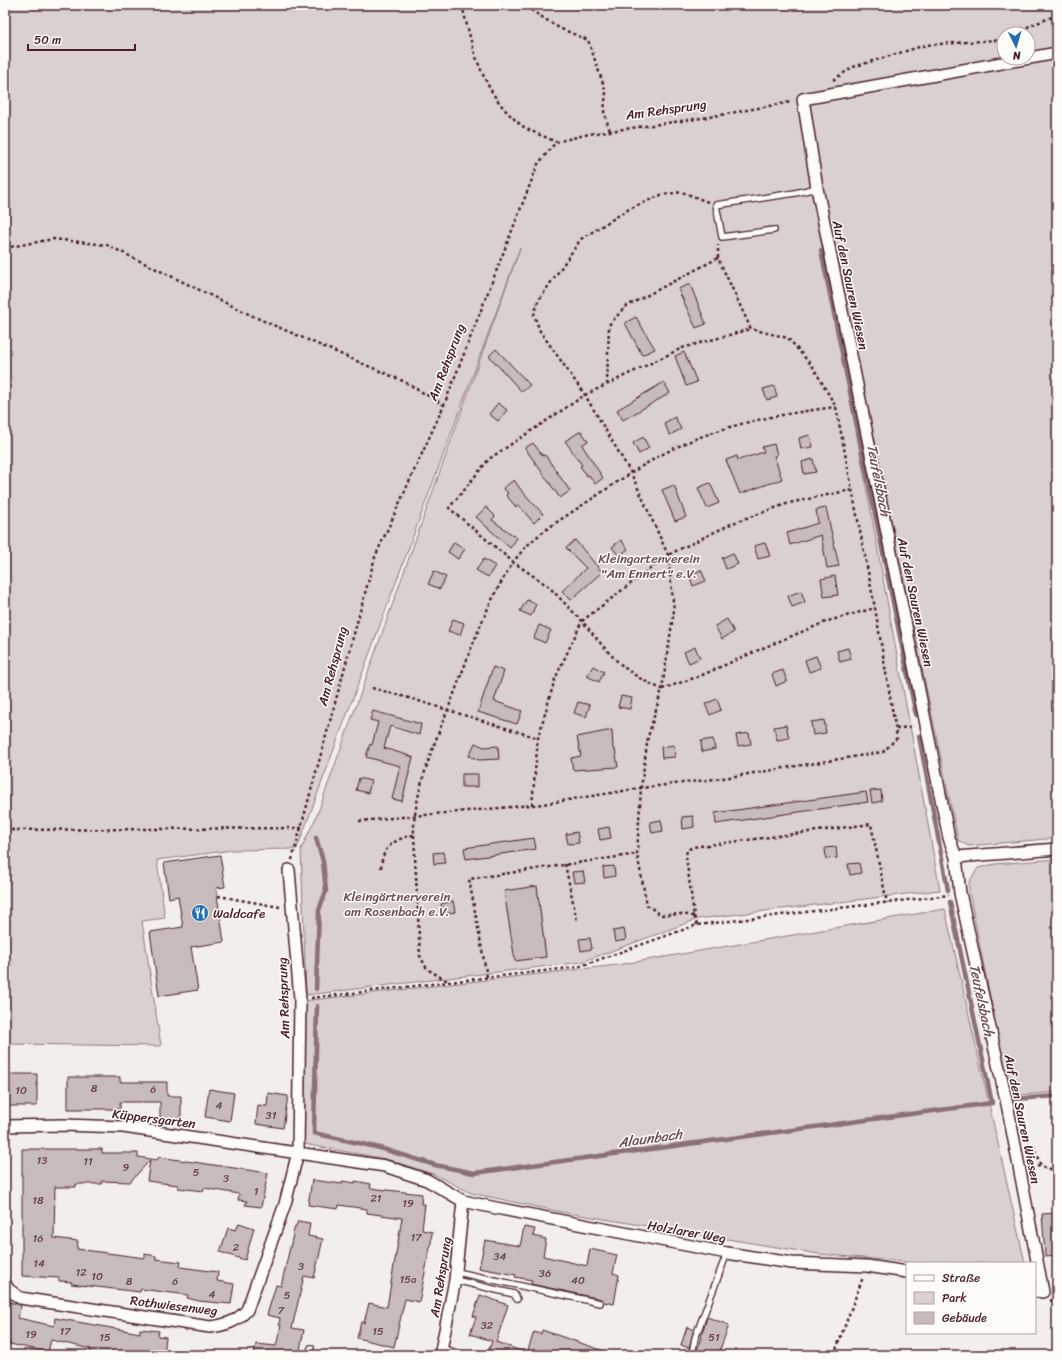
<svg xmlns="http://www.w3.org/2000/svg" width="1062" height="1360" viewBox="0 0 1062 1360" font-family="Sriracha,sans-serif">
	<rect width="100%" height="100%" fill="#f2efeb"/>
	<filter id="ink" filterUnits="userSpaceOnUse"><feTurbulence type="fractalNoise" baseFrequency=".025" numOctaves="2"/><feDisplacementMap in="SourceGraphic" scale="8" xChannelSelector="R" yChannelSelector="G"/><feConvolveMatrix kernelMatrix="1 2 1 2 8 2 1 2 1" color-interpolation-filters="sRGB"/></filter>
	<g filter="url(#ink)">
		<!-- green -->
		<path fill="#d9d0cf" stroke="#92787d" d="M 5,5 L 1057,5 L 1057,49 L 1028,54 L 1028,34 L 1004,34 L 1004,58 L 801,97 L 807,163 L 940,890 L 698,919 L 582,962 L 306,995 L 301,849 L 317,815 L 520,248 L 297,849 L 232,850 L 157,860 L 165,918 L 142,921 L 161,1046 L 5,1044 Z
			M 1057,56 L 1057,838 L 968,846 L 958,840 L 816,161 L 805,101 Z
			M 1057,859 L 1057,1092 L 1010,1096 L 969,892 L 969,882 L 978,868 L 995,864 Z
			M 945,909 L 1025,1263 L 916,1263 L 819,1254 L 561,1212 L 471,1193 L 433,1174 L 386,1159 L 304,1144 L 294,1002 L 617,965 Z"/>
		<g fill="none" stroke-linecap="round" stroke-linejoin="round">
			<!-- stream -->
			<path stroke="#8b6f75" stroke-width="4.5" d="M 821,250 L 916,715
				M 919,736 L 948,890
				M 316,989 L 319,910 L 326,891 L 323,861 L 316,838
				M 317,1006 L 314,1133 L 380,1148 L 435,1165 L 474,1173 L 992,1103 L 950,902
				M 1015,1099 L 1057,1096"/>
		</g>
		<!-- building -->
		<path fill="#c8bbbb" stroke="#4a1f2b" d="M 690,284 L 706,324 L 696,328 L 678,289 Z
			M 636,317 L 655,349 L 642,355 L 625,323 Z
			M 496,349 L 530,385 L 522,392 L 489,356 Z
			M 684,352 L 697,382 L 686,386 L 675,356 Z
			M 664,382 L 670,393 L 623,420 L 617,410 Z
			M 774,386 L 777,397 L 767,400 L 763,389 Z
			M 498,403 L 507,410 L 498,421 L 489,414 Z
			M 675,417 L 681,429 L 670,435 L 664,423 Z
			M 581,431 L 588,441 L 582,445 L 603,478 L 595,484 L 589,475 L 587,476 L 580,466 L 582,465 L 565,441 Z
			M 810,435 L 813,447 L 801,449 L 799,438 Z
			M 643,437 L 649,448 L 639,454 L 633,443 Z
			M 533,443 L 543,456 L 545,455 L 570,491 L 560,498 L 525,448 Z
			M 774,444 L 777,455 L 774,456 L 782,479 L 740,494 L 726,460 L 737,456 L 738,460 L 764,452 L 762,447 Z
			M 813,459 L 816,472 L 804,474 L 802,462 Z
			M 514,480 L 521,490 L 543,514 L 534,523 L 518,505 L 516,507 L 506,495 L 508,493 L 503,488 Z
			M 710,483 L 719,503 L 707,508 L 698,488 Z
			M 674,485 L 686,517 L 675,521 L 662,490 Z
			M 486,507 L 495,516 L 492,520 L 517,538 L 510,548 L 476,517 Z
			M 826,508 L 839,566 L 827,568 L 821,535 L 790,545 L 787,533 L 818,523 L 816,510 Z
			M 575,540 L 602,572 L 571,600 L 562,591 L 586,568 L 566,548 Z
			M 621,540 L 628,549 L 619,556 L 612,547 Z
			M 454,542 L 465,549 L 458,559 L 448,552 Z
			M 765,543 L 770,556 L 758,559 L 754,546 Z
			M 733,553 L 738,564 L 726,569 L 722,558 Z
			M 484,559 L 495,566 L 488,577 L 476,570 Z
			M 701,570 L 706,581 L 693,586 L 689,575 Z
			M 434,571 L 446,577 L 440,589 L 428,584 Z
			M 835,576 L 838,595 L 824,597 L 821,579 Z
			M 801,591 L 805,602 L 792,607 L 788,596 Z
			M 527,600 L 536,604 L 531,616 L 520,611 Z
			M 453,619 L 464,623 L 460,635 L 448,631 Z
			M 727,619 L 734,632 L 722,639 L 715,626 Z
			M 539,625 L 551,630 L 545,643 L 534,638 Z
			M 695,647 L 700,658 L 689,663 L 684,652 Z
			M 848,648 L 851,659 L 840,662 L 837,651 Z
			M 816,656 L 821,668 L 809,672 L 805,660 Z
			M 593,666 L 604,672 L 599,682 L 587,676 Z
			M 493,667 L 504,671 L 494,701 L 522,711 L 517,724 L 478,712 Z
			M 783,670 L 787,681 L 776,686 L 772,674 Z
			M 621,696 L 632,698 L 630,709 L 618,707 Z
			M 717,699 L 721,710 L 710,715 L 705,704 Z
			M 578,702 L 590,705 L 586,717 L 574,713 Z
			M 373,711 L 421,724 L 419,735 L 390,726 L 384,748 L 413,757 L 402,801 L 392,799 L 400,766 L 366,757 L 370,744 L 372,745 L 378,722 L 370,720 Z
			M 824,720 L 826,733 L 813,735 L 811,722 Z
			M 786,725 L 789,738 L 777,740 L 774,727 Z
			M 612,730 L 613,749 L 615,749 L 618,767 L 573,770 L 571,758 L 581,756 L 577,737 Z
			M 749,733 L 751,744 L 738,746 L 736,735 Z
			M 713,739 L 715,749 L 702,752 L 701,741 Z
			M 475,743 L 484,747 L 498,746 L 499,759 L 479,760 L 469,756 Z
			M 674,745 L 675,757 L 662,758 L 661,747 Z
			M 462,774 L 478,774 L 478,787 L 462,787 Z
			M 359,778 L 371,781 L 368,793 L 356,790 Z
			M 881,790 L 882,801 L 872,803 L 870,791 Z
			M 866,792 L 868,802 L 716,824 L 715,813 Z
			M 693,816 L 694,827 L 683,829 L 682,817 Z
			M 661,820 L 663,831 L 652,833 L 650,822 Z
			M 609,827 L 611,838 L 600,840 L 598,829 Z
			M 577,832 L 579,843 L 568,844 L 566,834 Z
			M 534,838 L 536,849 L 466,859 L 464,848 Z
			M 836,847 L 837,858 L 826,859 L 825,848 Z
			M 443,852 L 445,863 L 434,864 L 433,853 Z
			M 220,855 L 225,887 L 216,888 L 224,942 L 191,947 L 198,990 L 159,996 L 150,932 L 183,927 L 178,896 L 169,898 L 164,863 Z
			M 859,863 L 861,873 L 850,875 L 848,864 Z
			M 614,866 L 615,876 L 604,878 L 603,867 Z
			M 583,871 L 585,882 L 574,883 L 572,872 Z
			M 537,886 L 546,957 L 515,961 L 504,891 Z
			M 453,901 L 455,912 L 443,914 L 441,904 Z
			M 624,929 L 626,940 L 615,942 L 613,931 Z
			M 590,938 L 592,949 L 581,951 L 579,939 Z
			M 5,1074 L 37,1074 L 37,1106 L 5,1106 Z
			M 68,1077 L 120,1077 L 120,1082 L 167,1082 L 167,1096 L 181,1096 L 181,1119 L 160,1118 L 160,1102 L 120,1102 L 120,1109 L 68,1109 Z
			M 209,1089 L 234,1093 L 230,1121 L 205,1117 Z
			M 268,1093 L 288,1096 L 283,1128 L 256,1124 L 258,1105 L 267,1106 Z
			M 22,1149 L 102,1149 L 102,1153 L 138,1153 L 138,1157 L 157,1160 L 159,1157 L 268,1173 L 261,1207 L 245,1205 L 247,1201 L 238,1200 L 239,1194 L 204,1188 L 203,1191 L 178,1188 L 178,1185 L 147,1181 L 150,1160 L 130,1182 L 102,1181 L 102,1184 L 76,1184 L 76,1187 L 55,1187 L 54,1238 L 78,1241 L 77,1249 L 145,1258 L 145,1254 L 156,1256 L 156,1259 L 181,1262 L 180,1267 L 218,1272 L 217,1281 L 234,1284 L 231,1304 L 199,1301 L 187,1298 L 188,1295 L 141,1289 L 140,1292 L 71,1284 L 72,1282 L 59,1281 L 59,1278 L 22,1276 Z
			M 312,1180 L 342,1184 L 342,1181 L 355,1183 L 355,1181 L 371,1184 L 370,1188 L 422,1194 L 421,1204 L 425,1204 L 422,1230 L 432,1232 L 431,1243 L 419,1302 L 405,1299 L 394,1347 L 357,1338 L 361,1322 L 364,1323 L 369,1303 L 387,1307 L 402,1218 L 367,1213 L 367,1209 L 339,1205 L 338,1209 L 308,1205 Z
			M 1057,1213 L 1057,1255 L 1045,1256 L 1042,1214 Z
			M 298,1221 L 310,1223 L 308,1236 L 323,1239 L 314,1278 L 304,1276 L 292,1328 L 304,1330 L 299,1355 L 288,1352 L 288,1355 L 254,1355 L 256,1344 L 276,1346 L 281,1325 L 279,1325 L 280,1318 L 267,1315 L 276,1285 L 281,1286 L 295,1226 L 296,1226 Z
			M 239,1223 L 254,1228 L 245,1260 L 220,1252 L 228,1228 L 236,1230 Z
			M 524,1227 L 535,1229 L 533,1236 L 546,1239 L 543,1256 L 587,1266 L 590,1249 L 617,1255 L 613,1273 L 619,1275 L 614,1304 L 604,1302 L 601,1299 L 531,1284 L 532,1280 L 515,1277 L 516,1275 L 479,1268 L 485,1240 L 520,1246 Z
			M 480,1295 L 508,1305 L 496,1342 L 527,1353 L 534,1332 L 541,1334 L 542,1330 L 610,1353 L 609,1355 L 487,1355 L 492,1341 L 470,1334 L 476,1317 L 473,1316 Z
			M 9,1302 L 21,1305 L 18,1318 L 54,1326 L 55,1318 L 140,1333 L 140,1329 L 159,1331 L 158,1336 L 166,1337 L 164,1355 L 90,1355 L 91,1349 L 51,1340 L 48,1352 L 5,1343 L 5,1313 L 6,1313 Z
			M 707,1317 L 729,1325 L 718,1355 L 700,1355 L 701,1352 L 697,1351 Z
			M 687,1327 L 694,1330 L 689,1348 L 681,1345 Z"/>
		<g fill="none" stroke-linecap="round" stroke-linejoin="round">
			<!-- service casing -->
			<g stroke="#4a1f2b" stroke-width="8">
				<path id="service" d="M 774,230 L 722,237 L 716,205 L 795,193 L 817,188
					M 457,1272 L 600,1303
					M 455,1280 L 514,1294 L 517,1299
					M 442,1348 L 463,1355
					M 693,1349 L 695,1338 L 727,1253
					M 309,1355 L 311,1348"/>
			</g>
			<!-- minor casing -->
			<g stroke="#4a1f2b" stroke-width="14">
				<path id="minor" d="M 956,857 L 1057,849
					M 5,1126 L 64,1125 L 123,1127 L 385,1166 L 427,1180 L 463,1201 L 496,1208 L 727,1253 L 792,1263 L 867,1266 L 907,1272
					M 5,1283 L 8,1289 L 20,1298 L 210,1327 C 226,1325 236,1322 247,1310 L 285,1204 L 298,1152 L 300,999 L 289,870
					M 1035,1291 L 1043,1292 L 1008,1109 L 960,893 L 956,857 L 949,838 L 817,188 L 803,99 L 1057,53
					M 440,1355 L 455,1280 L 463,1201"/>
			</g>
			<!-- path -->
			<path stroke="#4a1f2b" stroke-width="2.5" stroke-dasharray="3 3" stroke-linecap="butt" d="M 462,5 C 473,50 482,93 520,124 C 529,132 545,136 556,142
				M 520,5 L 528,8 L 559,28 L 588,40 L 606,92 L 604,112 L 610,131
				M 1010,34 L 1057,15
				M 833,80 L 853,67 L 926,45 L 996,40 L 1004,37
				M 708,202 L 682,192 L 661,195 L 629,209 L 581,239 L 538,301 L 534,315 L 540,331 L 585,395 L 631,473 L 668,555 L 582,621 C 608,652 622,673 662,689 L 674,610 L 668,555 L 733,523 L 789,503 L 851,490
				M 5,248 L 53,239 L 107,245 L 257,318 L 403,381 L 444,405
				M 718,258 L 718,245
				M 372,688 L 409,698 L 538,738
				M 896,729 L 914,726
				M 532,805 L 538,738 L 555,679 L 582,621 L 548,586 L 513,562 L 449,508 L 489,459 L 585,395 L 682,348 L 751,329 L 718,258 L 625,307 L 609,325 L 607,383
				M 359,821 L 543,804 L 641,788 L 723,778 L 883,752 L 897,738 L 875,608 L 836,407 L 813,367 L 788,338 L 751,329
				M 5,830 L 302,828
				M 414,835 L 420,956 L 427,969 L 449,982
				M 292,860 L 375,557 L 444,405 L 538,164 L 556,142 L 589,134 L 709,117 L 791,102
				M 565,864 L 577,921
				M 381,868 C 382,846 395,839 414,835 C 412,796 437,736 452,699 C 470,653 485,605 513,563 C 529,538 556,523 581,506 C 615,484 650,458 688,442 C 735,422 786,413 836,407
				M 218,896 L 280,907
				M 694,916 L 681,914 L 661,915 L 647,905 L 637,854 L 641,788 L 648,737 L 662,689 L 700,676 L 763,648 L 828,621 L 875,608
				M 697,925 L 694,916 L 686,856 L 687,850 L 693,847 L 871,824 L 887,903
				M 487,977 L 469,879 L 637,854
				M 311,998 L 578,967 L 697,925 L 949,895
				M 1033,1145 L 1041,1166
				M 1031,1167 L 1041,1166 L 1057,1171
				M 1050,1300 L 1057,1303
				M 834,1355 L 863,1277"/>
			<!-- service -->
			<use href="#service" stroke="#fdfcf7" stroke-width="5.5"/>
			<!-- minor -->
			<use href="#minor" stroke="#fdfcf7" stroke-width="11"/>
		</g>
	</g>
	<!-- icons -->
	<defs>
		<g id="restaurant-disc" transform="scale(0.9)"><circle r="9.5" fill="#1f6fb2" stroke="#fdfcf7"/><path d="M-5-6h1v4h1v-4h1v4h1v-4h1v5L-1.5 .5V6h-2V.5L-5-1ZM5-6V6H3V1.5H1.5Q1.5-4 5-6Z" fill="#fff"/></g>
	</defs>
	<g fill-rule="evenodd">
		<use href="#restaurant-disc" x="200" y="913"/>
	</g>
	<g text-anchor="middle" stroke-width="3" stroke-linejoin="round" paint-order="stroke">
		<!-- number labels -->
		<g font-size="11" fill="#6a464f">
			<text x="94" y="1092">8</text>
			<text x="153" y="1093">6</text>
			<text x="21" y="1094">10</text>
			<text x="219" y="1109">4</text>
			<text x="271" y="1119">31</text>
			<text x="42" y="1164">13</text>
			<text x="88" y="1165">11</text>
			<text x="126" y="1171">9</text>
			<text x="196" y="1176">5</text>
			<text x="226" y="1182">3</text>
			<text x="256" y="1195">1</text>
			<text x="376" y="1202">21</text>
			<text x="38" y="1204">18</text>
			<text x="408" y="1207">19</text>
			<text x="416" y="1241">17</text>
			<text x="38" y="1242">16</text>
			<text x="236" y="1251">2</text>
			<text x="500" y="1260">34</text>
			<text x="39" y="1267">14</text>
			<text x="301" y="1270">3</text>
			<text x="81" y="1276">12</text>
			<text x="545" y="1277">36</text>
			<text x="97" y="1280">10</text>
			<text x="408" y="1283">15a</text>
			<text x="578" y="1284">40</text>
			<text x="129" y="1285">8</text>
			<text x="175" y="1285">6</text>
			<text x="212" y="1298">4</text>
			<text x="287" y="1299">5</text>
			<text x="281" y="1314">7</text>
			<text x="487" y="1329">32</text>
			<text x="65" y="1335">17</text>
			<text x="378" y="1335">15</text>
			<text x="31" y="1338">19</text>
			<text x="105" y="1341">15</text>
			<text x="714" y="1341">51</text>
		</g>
		<!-- street labels -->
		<g font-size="13" fill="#4a1f2b" stroke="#fdfcf7">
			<text transform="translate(666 109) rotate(-8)" y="5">Am Rehsprung</text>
			<text transform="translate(851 285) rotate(78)" y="5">Auf den Sauren Wiesen</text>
			<text transform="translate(446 362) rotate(-69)" y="5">Am Rehsprung</text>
			<text transform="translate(916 602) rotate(78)" y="5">Auf den Sauren Wiesen</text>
			<text transform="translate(332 666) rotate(-75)" y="5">Am Rehsprung</text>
			<text transform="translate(283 998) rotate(-92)" y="5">Am Rehsprung</text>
			<text transform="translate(154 1118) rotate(7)" y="5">Küppersgarten</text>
			<text transform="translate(1023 1119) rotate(78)" y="5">Auf den Sauren Wiesen</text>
			<text transform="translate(687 1231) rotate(10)" y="5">Holzlarer Weg</text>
			<text transform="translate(440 1277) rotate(-81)" y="5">Am Rehsprung</text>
			<text transform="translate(174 1305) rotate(7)" y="5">Rothwiesenweg</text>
		</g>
		<!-- park labels -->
		<g font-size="13" fill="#6e4b54" stroke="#fdfcf7">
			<text x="649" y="563">Kleingartenverein<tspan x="649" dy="15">"Am Ennert" e.V.</tspan></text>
			<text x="397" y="901">Kleingärtnerverein<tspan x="397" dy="15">am Rosenbach e.V.</tspan></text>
		</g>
		<!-- poi labels -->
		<g font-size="13" fill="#4a1f2b" stroke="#fdfcf7" text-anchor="start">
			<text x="213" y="918">Waldcafe</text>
		</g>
		<!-- water labels -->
		<g font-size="14" font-style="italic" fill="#704e56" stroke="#fdfcf7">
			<text transform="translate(879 480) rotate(79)" y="5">Teufelsbach</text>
			<text transform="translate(982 1000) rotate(78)" y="5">Teufelsbach</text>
			<text transform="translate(650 1138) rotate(-8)" y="5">Alaunbach</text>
		</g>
	</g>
	<!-- margin -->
	<rect width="1062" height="1360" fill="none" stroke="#fdfcf7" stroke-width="20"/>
	<rect x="10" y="10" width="1042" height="1340" fill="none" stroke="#4a1f2b" stroke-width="1.5" filter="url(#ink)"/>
	<!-- legend -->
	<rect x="906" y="1262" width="130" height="72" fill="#fdfcf7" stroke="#b5a4a5"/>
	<rect x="914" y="1275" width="20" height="6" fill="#fdfcf7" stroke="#b5a4a5"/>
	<text x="942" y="1282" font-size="12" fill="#4a1f2b">Straße</text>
	<rect x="914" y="1292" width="20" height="12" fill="#d9d0cf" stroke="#b5a4a5"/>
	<text x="942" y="1302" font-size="12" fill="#4a1f2b">Park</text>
	<rect x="914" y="1312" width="20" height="12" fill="#c8bbbb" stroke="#b5a4a5"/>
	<text x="942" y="1322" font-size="12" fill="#4a1f2b">Gebäude</text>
	<!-- north arrow -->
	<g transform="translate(1016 46) rotate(175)"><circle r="19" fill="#fdfcf7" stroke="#b5a4a5"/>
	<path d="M0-3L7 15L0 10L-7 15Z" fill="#1f6fb2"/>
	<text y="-6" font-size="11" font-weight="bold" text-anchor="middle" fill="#4a1f2b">N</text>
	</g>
	<!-- scale -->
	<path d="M28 44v6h107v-6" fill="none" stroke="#4a1f2b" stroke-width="2"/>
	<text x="34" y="44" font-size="12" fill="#4a1f2b" stroke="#fdfcf7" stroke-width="3" paint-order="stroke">50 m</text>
</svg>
